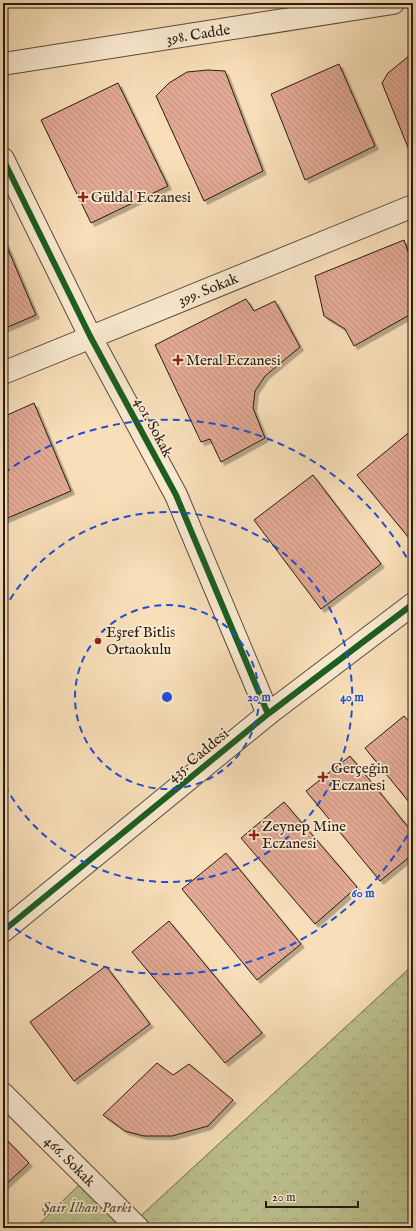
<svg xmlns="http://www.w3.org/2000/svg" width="416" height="1231" viewBox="0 0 416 1231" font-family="'IM FELL English',serif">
	<defs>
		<pattern id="forest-crowns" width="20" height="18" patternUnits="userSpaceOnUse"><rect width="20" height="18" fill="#bcc290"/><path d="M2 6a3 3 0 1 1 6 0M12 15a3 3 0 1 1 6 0" fill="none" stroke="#a2a67b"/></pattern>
		<pattern id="building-back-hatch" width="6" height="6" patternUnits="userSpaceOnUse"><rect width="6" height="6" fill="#e2a994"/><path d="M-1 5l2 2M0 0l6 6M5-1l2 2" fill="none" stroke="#c2917f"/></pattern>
		<filter id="shadow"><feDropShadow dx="3.5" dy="3.5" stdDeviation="0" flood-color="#0004"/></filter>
	</defs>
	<rect width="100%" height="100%" fill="#f8dfb9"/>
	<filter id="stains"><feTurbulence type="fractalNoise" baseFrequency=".005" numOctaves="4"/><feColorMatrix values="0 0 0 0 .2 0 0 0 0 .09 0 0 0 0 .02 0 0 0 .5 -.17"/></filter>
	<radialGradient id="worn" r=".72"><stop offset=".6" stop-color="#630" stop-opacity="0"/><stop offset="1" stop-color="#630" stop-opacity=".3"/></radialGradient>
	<!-- forest -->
	<path fill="url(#forest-crowns)" stroke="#726e50" d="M 413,965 L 413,1228 L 142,1228 L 135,1221 Z
		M 87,1177 L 138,1228 L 35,1228 Z"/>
	<!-- building -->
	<path fill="url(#building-back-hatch)" stroke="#281a11" filter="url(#shadow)" d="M 409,56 L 413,56 L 413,148 L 409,150 L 382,83 L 388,73 Z
		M 339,64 L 375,146 L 305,180 L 271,94 Z
		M 208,70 L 225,71 L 263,171 L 204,201 L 156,96 L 169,83 L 187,72 Z
		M 118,83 L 168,186 L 91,223 L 41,120 Z
		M 404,240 L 413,266 L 413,293 L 411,295 L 413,313 L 354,346 L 345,329 L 324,316 L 315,276 Z
		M 5,242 L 36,315 L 3,329 L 3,243 Z
		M 246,299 L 254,311 L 275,301 L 300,347 L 265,376 L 255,391 L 253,408 L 265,438 L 221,462 L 210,439 L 201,442 L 155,345 Z
		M 34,403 L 71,491 L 3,520 L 3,417 Z
		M 412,430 L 413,535 L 409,538 L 357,475 Z
		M 313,475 L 381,564 L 321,609 L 254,520 Z
		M 404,716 L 413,726 L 413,807 L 365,748 Z
		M 350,756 L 413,833 L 413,854 L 380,881 L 306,791 Z
		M 284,802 L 357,887 L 315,924 L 241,838 Z
		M 226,853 L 301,944 L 257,980 L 182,889 Z
		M 169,921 L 262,1033 L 225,1063 L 132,952 Z
		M 106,966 L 150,1024 L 74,1081 L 30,1022 Z
		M 157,1063 L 173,1075 L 189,1064 L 233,1100 L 208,1126 L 172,1136 L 144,1136 L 125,1131 L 103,1115 Z
		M 3,1136 L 29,1163 L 3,1187 Z"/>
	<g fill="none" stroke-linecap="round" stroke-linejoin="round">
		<!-- minor casing -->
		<g stroke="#5c4b3b" stroke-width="24">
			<path id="minor" d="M 3,64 L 393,3
				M 3,159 L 90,336 L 176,495 L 268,714
				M 3,373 L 413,206
				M 3,1094 L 138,1228"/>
		</g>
		<!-- tertiary casing -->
		<g stroke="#5c4b3b" stroke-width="24">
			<path id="tertiary" d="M 3,931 L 268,714 L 413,604"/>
		</g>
		<!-- minor -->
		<use href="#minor" stroke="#faead2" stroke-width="22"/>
		<!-- tertiary -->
		<use href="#tertiary" stroke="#faead2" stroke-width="22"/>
		<!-- cycleway casing -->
		<g stroke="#faead2" stroke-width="8">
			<path id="cycleway" d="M 3,159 L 90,336 L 176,495 L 268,714
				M 3,931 L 268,714 L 413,604"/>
		</g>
		<!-- cycleway -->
		<use href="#cycleway" stroke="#1b5e20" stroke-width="6"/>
	</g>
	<!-- distance rings -->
	<g fill="none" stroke="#1d4ed8" stroke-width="2" stroke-dasharray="7 5">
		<circle cx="167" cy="697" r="92"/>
		<path d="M4 610A185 185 0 1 1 4 784"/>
		<path d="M413 825A277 277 0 0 1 4 921M4 473A277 277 0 0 1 413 569"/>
	</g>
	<!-- markers -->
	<g fill="#8f2418" stroke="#faead2" stroke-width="1.5">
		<path d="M81 191h4v4h4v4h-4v4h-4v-4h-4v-4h4z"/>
		<path d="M176 354h4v4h4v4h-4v4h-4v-4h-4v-4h4z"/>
		<circle cx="98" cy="641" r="4"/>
		<path d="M321 771h4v4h4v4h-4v4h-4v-4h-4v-4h4z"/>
		<path d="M252 829h4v4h4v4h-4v4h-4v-4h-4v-4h4z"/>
	</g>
	<g text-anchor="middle" stroke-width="3.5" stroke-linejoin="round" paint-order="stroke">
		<!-- street labels -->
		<g font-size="15" fill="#281a11" stroke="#faead2">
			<text transform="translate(198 34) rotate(-9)" y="5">398. Cadde</text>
			<text transform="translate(208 289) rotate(-22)" y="5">399. Sokak</text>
			<text transform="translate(154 427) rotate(62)" y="5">401. Sokak</text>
			<text transform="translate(198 755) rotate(-40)" y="5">435. Caddesi</text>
			<text transform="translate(70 1161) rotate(45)" y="5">466. Sokak</text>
		</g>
		<!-- poi labels -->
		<g font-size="15" fill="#281a11" stroke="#faead2" text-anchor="start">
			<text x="91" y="202">Güldal Eczanesi</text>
			<text x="186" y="365">Meral Eczanesi</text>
			<text x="106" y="637">Eşref Bitlis<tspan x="106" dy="17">Ortaokulu</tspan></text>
			<text x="331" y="773">Gerçeğin<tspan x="331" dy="17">Eczanesi</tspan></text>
			<text x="262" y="831">Zeynep Mine<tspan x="262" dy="17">Eczanesi</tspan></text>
		</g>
		<!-- park labels -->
		<g font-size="15" font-style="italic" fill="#544c37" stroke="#faead2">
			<text x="87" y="1212">Şair İlhan Parkı</text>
		</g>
	</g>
	<circle cx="167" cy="697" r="6" fill="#1d4ed8" stroke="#faead2" stroke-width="2"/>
	<g font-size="12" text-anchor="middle" font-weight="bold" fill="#1d4ed8" stroke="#faead2" stroke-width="3.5" stroke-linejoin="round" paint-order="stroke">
		<text x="259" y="701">20 m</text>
		<text x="352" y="701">40 m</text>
		<text x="363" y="897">60 m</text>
	</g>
	<!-- margin -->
	<rect width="416" height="1231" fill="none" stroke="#f8dfb9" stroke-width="16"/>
	<rect x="4" y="4" width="408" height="1223" fill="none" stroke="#281a11" stroke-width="2"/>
	<rect x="8" y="8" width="400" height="1215" fill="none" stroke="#281a11"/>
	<!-- scale -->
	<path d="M266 1201v6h92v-6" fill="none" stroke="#281a11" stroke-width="2"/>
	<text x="272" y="1201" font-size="12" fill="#281a11" stroke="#faead2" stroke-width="3" paint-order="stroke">20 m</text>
	<rect width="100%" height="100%" filter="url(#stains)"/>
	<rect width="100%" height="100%" fill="url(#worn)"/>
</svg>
